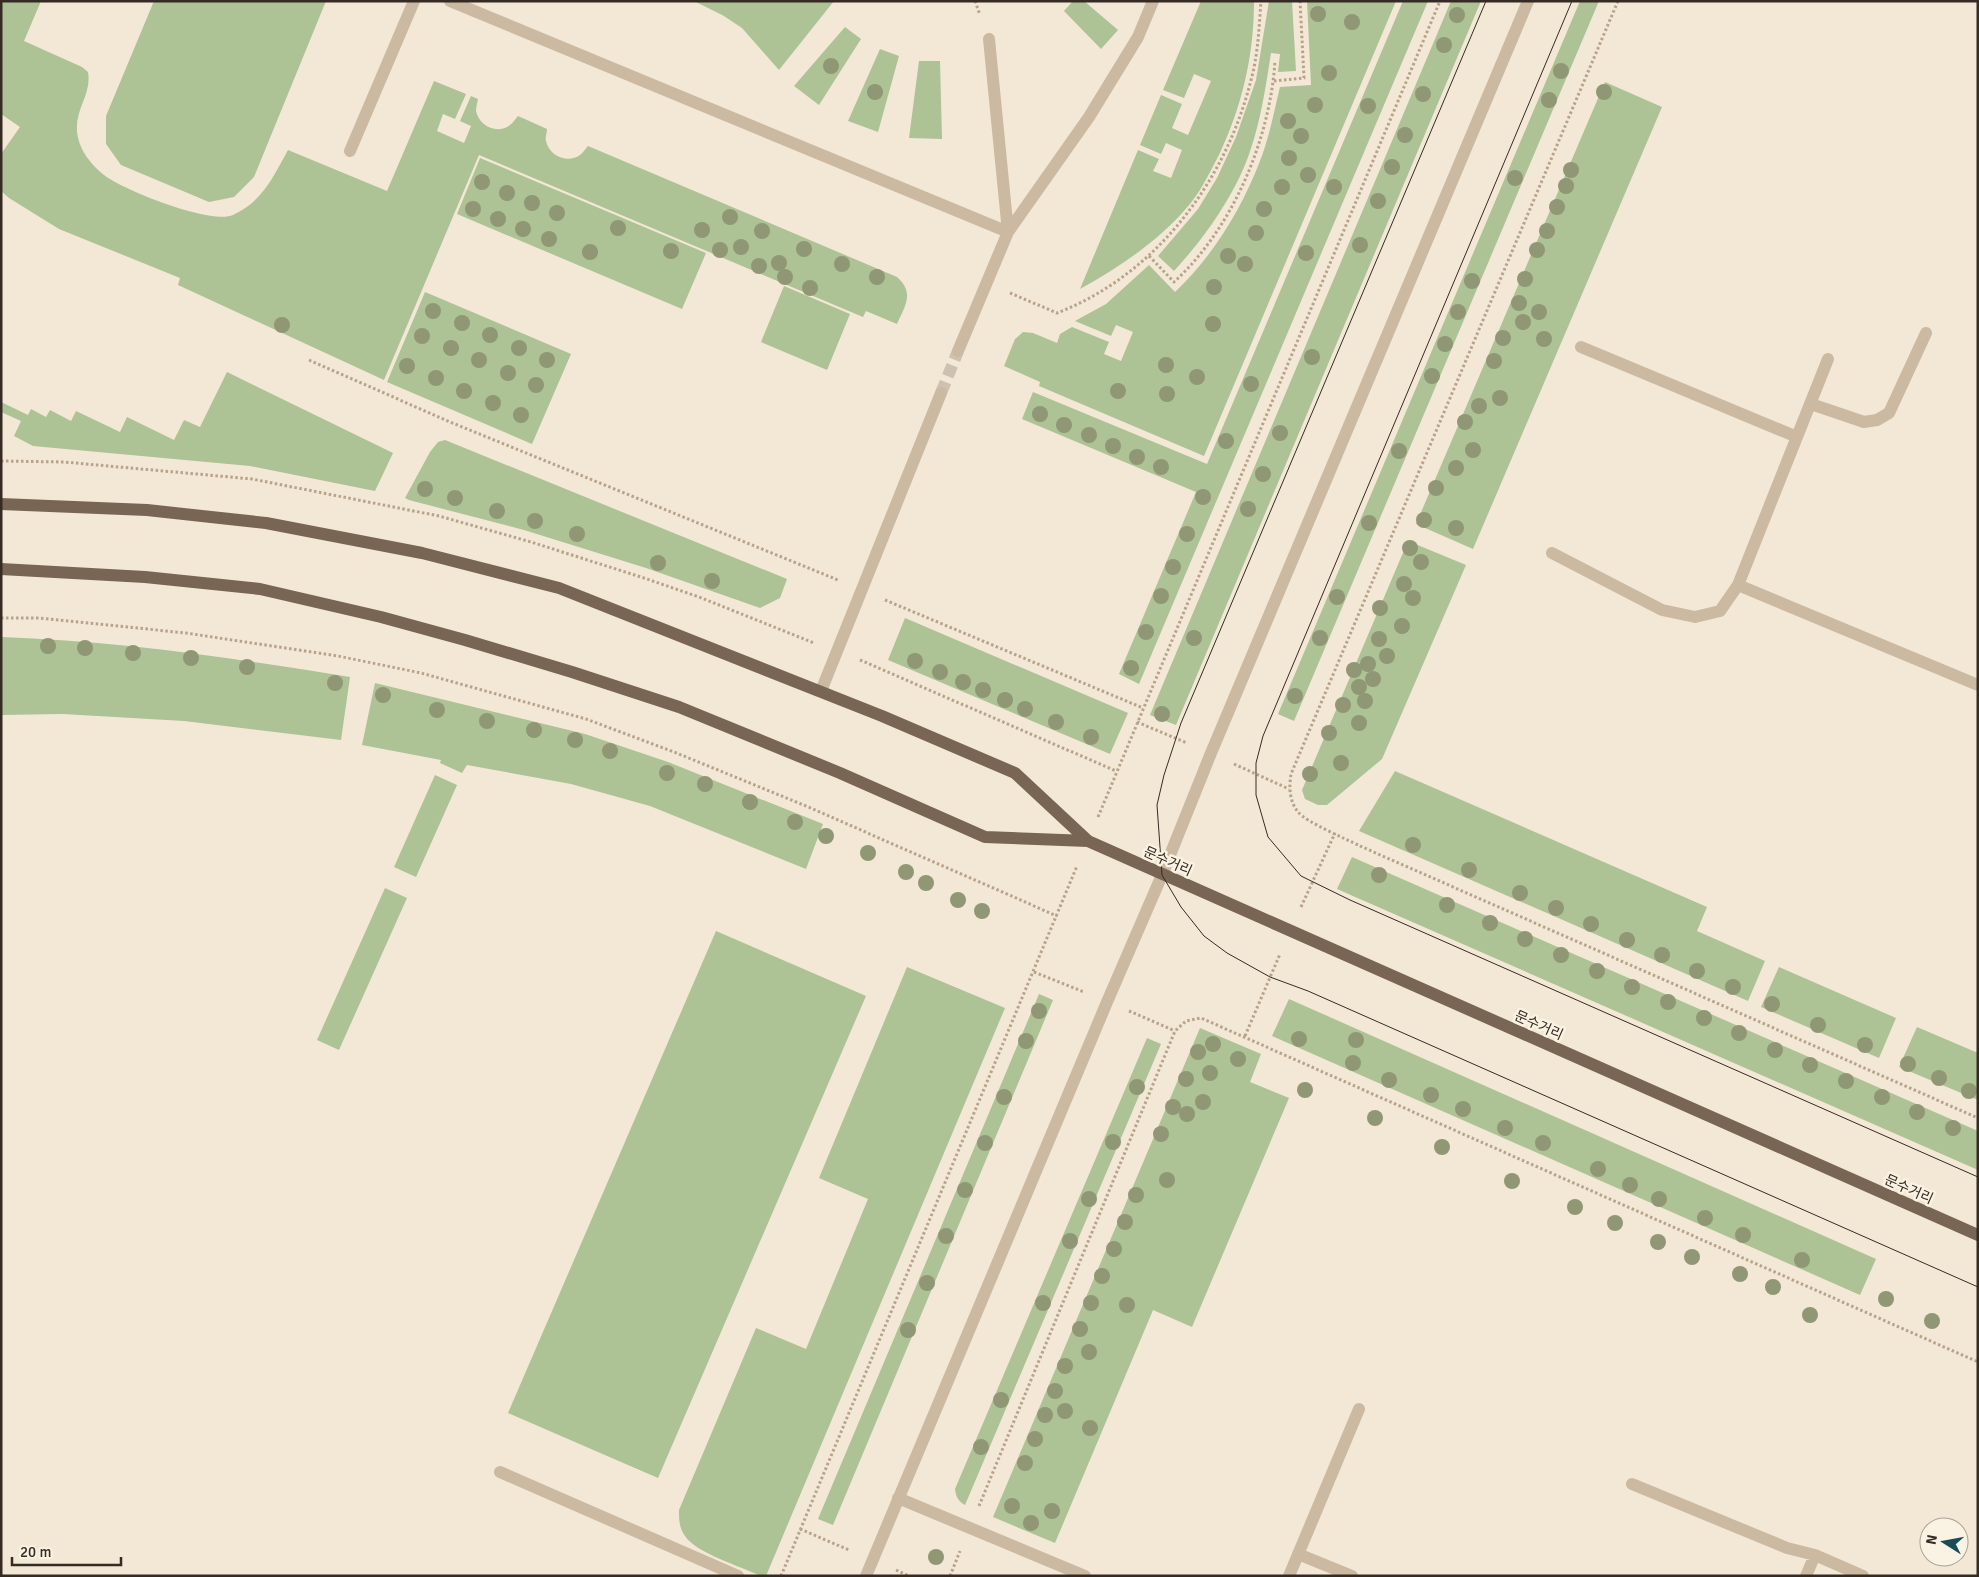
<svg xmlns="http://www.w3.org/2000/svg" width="1979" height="1577" viewBox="0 0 1979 1577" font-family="Signika,'Noto Sans KR',sans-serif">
	<rect width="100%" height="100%" fill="#f3e8d5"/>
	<!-- green -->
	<path fill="#adc295" d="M 1,1 L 41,1 L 24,41 L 82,67 L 88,72 C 93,99 66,115 82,149 C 87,159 96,169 104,175 C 123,190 211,225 233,215 C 263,201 273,177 288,150 L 387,191 L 434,81 L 466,94 L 455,119 L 443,114 L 437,131 L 464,143 L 471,126 L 460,121 L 471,96 L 478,99 C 477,103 476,108 476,111 C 479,126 497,135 510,125 C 513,123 515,119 518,116 L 547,129 C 547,133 545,137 546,141 C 549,156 568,164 580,155 C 583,153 586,148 588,146 L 897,277 C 915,293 905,306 897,324 L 866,311 L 863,317 L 479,155 L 384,380 L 178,285 L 180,278 L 59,229 L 9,198 L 1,191 L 1,154 L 20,127 L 1,114 Z
		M 154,1 L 326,1 L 254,177 L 234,197 L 209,202 L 121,165 L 106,144 L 106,116 Z
		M 694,1 L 834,1 L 779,70 L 742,28 L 724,16 Z
		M 1073,1 L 1084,1 L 1118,30 L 1101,49 L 1064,11 Z
		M 1201,1 L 1254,1 C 1254,56 1242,106 1219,155 C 1210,172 1202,189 1190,204 C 1160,240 1120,267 1080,289 L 1138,150 L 1159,159 L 1153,171 L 1171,178 L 1182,150 L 1166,143 L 1161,154 L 1140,145 L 1161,95 L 1182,104 L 1172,128 L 1188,135 L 1211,81 L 1194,74 L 1184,98 L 1163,90 Z
		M 1269,1 L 1292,1 L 1296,71 L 1278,72 L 1280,54 L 1271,53 C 1264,98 1257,147 1234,188 C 1218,218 1197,246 1174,271 L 1158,256 L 1198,209 L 1217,178 L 1236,137 L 1256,80 Z
		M 1307,1 L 1396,1 L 1204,456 L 1039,386 L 1040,382 L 1004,366 L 1015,339 L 1023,332 L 1033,333 L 1057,343 L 1060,334 L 1072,327 L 1109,342 L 1104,354 L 1121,361 L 1133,332 L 1116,325 L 1111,336 L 1075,321 L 1106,304 L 1149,265 L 1175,292 C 1213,256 1241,210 1260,161 C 1269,138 1274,112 1280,87 L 1311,85 Z
		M 1403,1 L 1428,1 L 1139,684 L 1119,674 L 1196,492 L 1022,419 L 1033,392 L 1207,464 Z
		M 1451,1 L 1481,1 L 1176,725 L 1150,715 Z
		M 1580,1 L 1599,1 L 1294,721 L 1278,714 Z
		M 845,27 L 861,39 L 819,105 L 794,86 Z
		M 880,49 L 899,56 L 878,132 L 848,121 Z
		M 919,61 L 940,61 L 942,139 L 909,138 Z
		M 1605,82 L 1662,107 L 1473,549 L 1416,524 Z
		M 480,158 L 706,253 L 682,309 L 457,214 Z
		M 784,286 L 850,314 L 827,370 L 761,342 Z
		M 425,292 L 571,354 L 532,444 L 387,382 Z
		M 227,372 L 393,453 L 375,491 L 250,466 L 33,446 L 14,436 L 21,421 L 1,412 L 1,402 L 28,415 L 31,409 L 46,417 L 50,410 L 71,421 L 76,411 L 120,432 L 127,417 L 174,440 L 184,420 L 200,427 Z
		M 445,440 L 787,579 L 780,598 L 760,608 L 646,568 L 524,530 L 409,500 L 405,498 L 430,452 L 438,442 Z
		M 1408,541 L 1466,565 L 1382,759 L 1327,805 L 1318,805 L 1305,799 L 1302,790 Z
		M 905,618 L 1128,713 L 1110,754 L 888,660 Z
		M 1,637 C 119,641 235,658 350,677 L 341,740 L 184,721 L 63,714 L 1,715 Z
		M 375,683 L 585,734 L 668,762 L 823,824 L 806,869 L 650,806 L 571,784 L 467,765 L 462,773 L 440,763 L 441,760 L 362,745 Z
		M 1395,771 L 1707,907 L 1697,931 L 1765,961 L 1748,1001 L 1359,831 Z
		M 435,775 L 457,785 L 416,877 L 394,867 Z
		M 1352,857 L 1978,1131 L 1978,1170 L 1337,889 Z
		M 385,888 L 407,898 L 339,1050 L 317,1040 Z
		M 716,931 L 866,996 L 658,1478 L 508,1413 Z
		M 907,967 L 1005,1008 L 766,1576 L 761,1576 C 742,1567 696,1553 685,1536 C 679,1528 679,1520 679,1510 L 756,1328 L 806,1349 L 868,1199 L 819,1178 Z
		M 1779,967 L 1896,1018 L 1879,1058 L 1761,1007 Z
		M 1039,994 L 1053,1000 L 833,1525 L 818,1519 Z
		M 1289,999 L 1876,1259 L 1860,1295 L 1272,1036 Z
		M 1917,1027 L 1978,1053 L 1978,1100 L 1899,1067 Z
		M 1200,1028 L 1261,1054 L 1250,1082 L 1289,1098 L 1192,1327 L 1153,1310 L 1055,1543 L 993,1517 Z
		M 1147,1038 L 1161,1044 L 965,1505 C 958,1501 956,1497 955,1489 Z"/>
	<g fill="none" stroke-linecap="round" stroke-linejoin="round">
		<!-- minor-tunnel -->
		<path stroke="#cdc2b2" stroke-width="12" stroke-dasharray="12 6" stroke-linecap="butt" d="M 941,393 L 958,351"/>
		<!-- path -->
		<path stroke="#b7a38b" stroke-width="3" stroke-dasharray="2.5 2.5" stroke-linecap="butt" d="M 975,1 L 980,15
			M 1618,1 L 1291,774 C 1289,786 1289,801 1298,812 C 1306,822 1346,839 1360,846 L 1978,1118
			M 1274,81 L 1304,78 L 1300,1
			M 1149,256 L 1174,282 C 1233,228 1270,139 1275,61
			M 1010,293 L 1057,313 C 1156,275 1226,181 1251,80 C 1258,55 1259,28 1261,1
			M 309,360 L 450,422 L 838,580
			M 1,461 L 64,462 L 252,479 L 439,516 L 531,542 L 644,578 L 699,597 L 814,643
			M 885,600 L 1143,708
			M 1,618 L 39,618 L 186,633 L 338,656 L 421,673 L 586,719 L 674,752 L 806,806 L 1057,916
			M 860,660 L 1116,771
			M 1137,722 L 1187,743
			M 1234,764 L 1289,789
			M 1098,817 L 1440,1
			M 1301,907 L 1335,833
			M 1034,972 L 1084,992
			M 1129,1011 L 1175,1031
			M 1245,1036 L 1280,954
			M 979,1506 L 1175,1031 L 1186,1021 L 1201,1018 L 1978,1362
			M 800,1529 L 849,1550
			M 896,1570 L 909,1576
			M 781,1576 L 1077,866
			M 950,1576 L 960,1551"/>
		<!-- minor -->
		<path stroke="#cbb9a1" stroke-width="12" d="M 450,1 L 1008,232 L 989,39
			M 350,151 L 414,1
			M 1581,347 L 1797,437
			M 958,351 L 1008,232 L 1089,117 L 1138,37 L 1153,1
			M 1828,359 L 1738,585 L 1978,685
			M 1811,404 L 1864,422 L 1877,420 L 1889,413 L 1926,333
			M 1552,553 L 1662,610 L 1695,617 L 1720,611 L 1738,585
			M 821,691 L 941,393
			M 500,1472 L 738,1576
			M 1632,1484 L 1787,1548 L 1815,1555 L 1863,1576
			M 898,1498 L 1085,1576
			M 1298,1554 L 1352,1576
			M 866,1576 L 1107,1002 L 1162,875 L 1211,753 L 1528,1
			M 1289,1576 L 1359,1409
			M 1806,1576 L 1815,1555"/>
		<!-- major -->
		<path stroke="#786554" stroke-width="12" d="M 1,504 L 147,510 L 266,523 L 422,553 L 559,588 L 882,716 L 1015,773 L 1088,841 L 1978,1235
			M 1,569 L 145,577 L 260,589 L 381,617 L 465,640 L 572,672 L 679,707 L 840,773 L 985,837 L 1088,841"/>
		<!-- tram -->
		<path stroke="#352b24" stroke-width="1" d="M 1486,1 L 1181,723 L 1164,775 L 1157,805 L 1162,875 L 1181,907 L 1204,936 L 1227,953 L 1270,977 L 1308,991 L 1978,1287
			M 1572,1 L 1263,736 L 1256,763 L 1256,795 L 1268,837 L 1301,876 L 1350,900 L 1978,1177"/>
	</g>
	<!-- trees -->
	<g fill="#8f9775">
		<circle cx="1318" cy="14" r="8"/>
		<circle cx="1457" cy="15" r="8"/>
		<circle cx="1352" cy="22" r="8"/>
		<circle cx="1444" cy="45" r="8"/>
		<circle cx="831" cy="66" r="8"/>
		<circle cx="1561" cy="71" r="8"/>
		<circle cx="1329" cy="73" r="8"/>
		<circle cx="875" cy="92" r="8"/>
		<circle cx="1604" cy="92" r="8"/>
		<circle cx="1423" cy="94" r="8"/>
		<circle cx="1549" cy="100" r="8"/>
		<circle cx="1315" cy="105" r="8"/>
		<circle cx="1368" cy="106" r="8"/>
		<circle cx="1288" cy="121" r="8"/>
		<circle cx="1405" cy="135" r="8"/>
		<circle cx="1301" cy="136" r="8"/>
		<circle cx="1289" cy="158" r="8"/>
		<circle cx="1392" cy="167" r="8"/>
		<circle cx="1571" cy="170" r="8"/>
		<circle cx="1308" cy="175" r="8"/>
		<circle cx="1515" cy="178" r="8"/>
		<circle cx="482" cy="182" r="8"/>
		<circle cx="1566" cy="186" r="8"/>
		<circle cx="1282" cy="187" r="8"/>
		<circle cx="1334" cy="187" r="8"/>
		<circle cx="507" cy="193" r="8"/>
		<circle cx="1378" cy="201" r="8"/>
		<circle cx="532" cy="203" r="8"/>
		<circle cx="1557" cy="207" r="8"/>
		<circle cx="473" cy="209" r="8"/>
		<circle cx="1264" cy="209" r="8"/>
		<circle cx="557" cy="213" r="8"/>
		<circle cx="730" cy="217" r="8"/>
		<circle cx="498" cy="219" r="8"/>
		<circle cx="618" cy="228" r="8"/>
		<circle cx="523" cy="229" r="8"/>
		<circle cx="702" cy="230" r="8"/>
		<circle cx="762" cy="231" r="8"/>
		<circle cx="1547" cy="231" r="8"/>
		<circle cx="1256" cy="233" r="8"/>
		<circle cx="549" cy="239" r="8"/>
		<circle cx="1360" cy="245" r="8"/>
		<circle cx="741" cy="247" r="8"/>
		<circle cx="804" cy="249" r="8"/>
		<circle cx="720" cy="250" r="8"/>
		<circle cx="1537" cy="250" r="8"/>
		<circle cx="671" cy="251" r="8"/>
		<circle cx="590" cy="252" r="8"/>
		<circle cx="1306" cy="253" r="8"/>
		<circle cx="1228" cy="256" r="8"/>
		<circle cx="779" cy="263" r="8"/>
		<circle cx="842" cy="264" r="8"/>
		<circle cx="1245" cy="264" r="8"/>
		<circle cx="759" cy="266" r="8"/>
		<circle cx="785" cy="277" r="8"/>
		<circle cx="877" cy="277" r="8"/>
		<circle cx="1525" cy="279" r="8"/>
		<circle cx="1472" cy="281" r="8"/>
		<circle cx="1214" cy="287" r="8"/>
		<circle cx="810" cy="288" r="8"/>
		<circle cx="1519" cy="303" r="8"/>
		<circle cx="433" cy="311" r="8"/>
		<circle cx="1458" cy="312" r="8"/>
		<circle cx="1539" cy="312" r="8"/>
		<circle cx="1523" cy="322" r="8"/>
		<circle cx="462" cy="323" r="8"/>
		<circle cx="1213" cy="324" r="8"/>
		<circle cx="282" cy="325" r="8"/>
		<circle cx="490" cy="335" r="8"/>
		<circle cx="422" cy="336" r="8"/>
		<circle cx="1503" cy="338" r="8"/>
		<circle cx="1544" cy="339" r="8"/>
		<circle cx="1445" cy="344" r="8"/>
		<circle cx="451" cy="348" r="8"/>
		<circle cx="519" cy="348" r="8"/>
		<circle cx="1312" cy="357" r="8"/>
		<circle cx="479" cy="360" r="8"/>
		<circle cx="547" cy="360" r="8"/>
		<circle cx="1494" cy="361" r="8"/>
		<circle cx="1166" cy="365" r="8"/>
		<circle cx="407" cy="366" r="8"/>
		<circle cx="508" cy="373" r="8"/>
		<circle cx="1432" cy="376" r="8"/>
		<circle cx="1197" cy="377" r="8"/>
		<circle cx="436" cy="378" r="8"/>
		<circle cx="1251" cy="384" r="8"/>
		<circle cx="536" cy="385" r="8"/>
		<circle cx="464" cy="391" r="8"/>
		<circle cx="1118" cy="391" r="8"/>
		<circle cx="1167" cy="394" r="8"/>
		<circle cx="1500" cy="398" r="8"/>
		<circle cx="493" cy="403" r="8"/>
		<circle cx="1479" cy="406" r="8"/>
		<circle cx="1040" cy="414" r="8"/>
		<circle cx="521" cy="415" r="8"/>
		<circle cx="1465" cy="422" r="8"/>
		<circle cx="1064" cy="425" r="8"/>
		<circle cx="1280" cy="433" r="8"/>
		<circle cx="1089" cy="435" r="8"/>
		<circle cx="1226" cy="441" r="8"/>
		<circle cx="1113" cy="446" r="8"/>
		<circle cx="1473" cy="450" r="8"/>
		<circle cx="1399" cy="451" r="8"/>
		<circle cx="1137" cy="457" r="8"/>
		<circle cx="1161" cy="467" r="8"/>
		<circle cx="1456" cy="468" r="8"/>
		<circle cx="1263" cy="474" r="8"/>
		<circle cx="1436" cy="488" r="8"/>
		<circle cx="425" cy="489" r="8"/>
		<circle cx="1203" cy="497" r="8"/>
		<circle cx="455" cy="498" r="8"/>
		<circle cx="1248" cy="509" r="8"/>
		<circle cx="497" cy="511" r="8"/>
		<circle cx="1424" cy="520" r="8"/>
		<circle cx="535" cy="521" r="8"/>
		<circle cx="1369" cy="523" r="8"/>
		<circle cx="1456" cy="528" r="8"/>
		<circle cx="577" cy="534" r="8"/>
		<circle cx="1187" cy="534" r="8"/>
		<circle cx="1410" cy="548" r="8"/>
		<circle cx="1421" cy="562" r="8"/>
		<circle cx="658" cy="563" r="8"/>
		<circle cx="1173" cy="567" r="8"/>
		<circle cx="712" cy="581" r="8"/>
		<circle cx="1404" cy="584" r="8"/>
		<circle cx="1161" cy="596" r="8"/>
		<circle cx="1337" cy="597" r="8"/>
		<circle cx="1413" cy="598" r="8"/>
		<circle cx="1380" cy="608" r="8"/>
		<circle cx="1402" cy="626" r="8"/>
		<circle cx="1146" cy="632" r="8"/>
		<circle cx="1194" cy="638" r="8"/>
		<circle cx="1320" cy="638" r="8"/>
		<circle cx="1379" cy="639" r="8"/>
		<circle cx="48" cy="646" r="8"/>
		<circle cx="85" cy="648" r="8"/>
		<circle cx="133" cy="653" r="8"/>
		<circle cx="1387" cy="656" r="8"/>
		<circle cx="191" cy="658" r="8"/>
		<circle cx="915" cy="661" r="8"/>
		<circle cx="1368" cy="664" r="8"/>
		<circle cx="247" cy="667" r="8"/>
		<circle cx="1131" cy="668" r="8"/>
		<circle cx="1354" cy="670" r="8"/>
		<circle cx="940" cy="672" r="8"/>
		<circle cx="1373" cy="679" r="8"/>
		<circle cx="963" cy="682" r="8"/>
		<circle cx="335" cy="683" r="8"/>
		<circle cx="1359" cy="687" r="8"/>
		<circle cx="983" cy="690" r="8"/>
		<circle cx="383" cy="695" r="8"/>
		<circle cx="1295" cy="696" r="8"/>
		<circle cx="1005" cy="700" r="8"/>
		<circle cx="1365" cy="701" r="8"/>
		<circle cx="1343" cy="705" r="8"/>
		<circle cx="1025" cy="709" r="8"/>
		<circle cx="437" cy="710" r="8"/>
		<circle cx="1162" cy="714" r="8"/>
		<circle cx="487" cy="721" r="8"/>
		<circle cx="1056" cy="722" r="8"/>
		<circle cx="1359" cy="723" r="8"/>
		<circle cx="534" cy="730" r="8"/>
		<circle cx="1329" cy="733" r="8"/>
		<circle cx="1091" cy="737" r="8"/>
		<circle cx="575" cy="740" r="8"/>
		<circle cx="610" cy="751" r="8"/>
		<circle cx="1341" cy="763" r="8"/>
		<circle cx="667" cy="773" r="8"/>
		<circle cx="1310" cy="774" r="8"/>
		<circle cx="705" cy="784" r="8"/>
		<circle cx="750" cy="802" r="8"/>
		<circle cx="795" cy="822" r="8"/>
		<circle cx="826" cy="836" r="8"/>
		<circle cx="1413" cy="845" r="8"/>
		<circle cx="868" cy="853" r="8"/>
		<circle cx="1469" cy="870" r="8"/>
		<circle cx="906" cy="872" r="8"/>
		<circle cx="1379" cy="875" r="8"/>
		<circle cx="926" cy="883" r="8"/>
		<circle cx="1520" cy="893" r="8"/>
		<circle cx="958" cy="900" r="8"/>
		<circle cx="1447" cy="905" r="8"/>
		<circle cx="1556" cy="908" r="8"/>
		<circle cx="982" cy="911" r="8"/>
		<circle cx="1490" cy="923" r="8"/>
		<circle cx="1591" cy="924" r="8"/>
		<circle cx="1525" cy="939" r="8"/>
		<circle cx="1627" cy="940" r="8"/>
		<circle cx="1561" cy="955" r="8"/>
		<circle cx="1662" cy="955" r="8"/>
		<circle cx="1597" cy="971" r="8"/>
		<circle cx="1697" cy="971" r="8"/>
		<circle cx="1632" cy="987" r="8"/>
		<circle cx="1733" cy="987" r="8"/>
		<circle cx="1668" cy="1002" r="8"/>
		<circle cx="1772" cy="1004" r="8"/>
		<circle cx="1039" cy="1011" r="8"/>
		<circle cx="1704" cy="1018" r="8"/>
		<circle cx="1818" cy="1025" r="8"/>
		<circle cx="1739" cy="1033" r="8"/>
		<circle cx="1299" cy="1039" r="8"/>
		<circle cx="1356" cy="1040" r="8"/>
		<circle cx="1026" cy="1041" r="8"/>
		<circle cx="1213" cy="1044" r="8"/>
		<circle cx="1865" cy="1045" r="8"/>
		<circle cx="1775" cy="1050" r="8"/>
		<circle cx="1198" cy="1052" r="8"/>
		<circle cx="1238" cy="1059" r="8"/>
		<circle cx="1353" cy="1063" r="8"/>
		<circle cx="1908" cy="1064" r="8"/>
		<circle cx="1810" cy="1065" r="8"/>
		<circle cx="1210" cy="1073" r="8"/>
		<circle cx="1939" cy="1078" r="8"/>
		<circle cx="1186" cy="1079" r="8"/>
		<circle cx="1389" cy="1080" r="8"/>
		<circle cx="1846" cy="1081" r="8"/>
		<circle cx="1137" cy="1087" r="8"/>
		<circle cx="1305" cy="1090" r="8"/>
		<circle cx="1969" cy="1091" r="8"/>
		<circle cx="1431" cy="1095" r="8"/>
		<circle cx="1004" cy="1097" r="8"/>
		<circle cx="1882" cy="1097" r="8"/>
		<circle cx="1203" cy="1102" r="8"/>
		<circle cx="1173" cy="1107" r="8"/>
		<circle cx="1463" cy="1109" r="8"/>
		<circle cx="1917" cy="1112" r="8"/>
		<circle cx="1187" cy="1114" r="8"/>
		<circle cx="1375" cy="1118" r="8"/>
		<circle cx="1505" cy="1128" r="8"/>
		<circle cx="1953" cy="1128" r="8"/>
		<circle cx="1161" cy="1134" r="8"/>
		<circle cx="1113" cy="1142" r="8"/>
		<circle cx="985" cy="1143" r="8"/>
		<circle cx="1543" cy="1143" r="8"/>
		<circle cx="1442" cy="1147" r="8"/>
		<circle cx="1598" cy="1169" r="8"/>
		<circle cx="1167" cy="1180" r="8"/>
		<circle cx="1512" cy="1181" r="8"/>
		<circle cx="1630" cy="1185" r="8"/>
		<circle cx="965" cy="1190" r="8"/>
		<circle cx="1136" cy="1195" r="8"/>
		<circle cx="1089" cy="1199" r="8"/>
		<circle cx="1659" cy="1199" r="8"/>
		<circle cx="1575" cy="1207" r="8"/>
		<circle cx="1705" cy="1218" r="8"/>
		<circle cx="1125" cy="1222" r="8"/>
		<circle cx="1615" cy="1223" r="8"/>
		<circle cx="1743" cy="1235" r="8"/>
		<circle cx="946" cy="1236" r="8"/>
		<circle cx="1070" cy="1241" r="8"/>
		<circle cx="1658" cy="1242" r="8"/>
		<circle cx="1114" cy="1249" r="8"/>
		<circle cx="1692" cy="1257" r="8"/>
		<circle cx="1802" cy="1260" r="8"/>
		<circle cx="1740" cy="1274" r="8"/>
		<circle cx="1102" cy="1276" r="8"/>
		<circle cx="927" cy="1283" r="8"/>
		<circle cx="1773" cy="1287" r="8"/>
		<circle cx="1886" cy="1299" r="8"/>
		<circle cx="1043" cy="1303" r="8"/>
		<circle cx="1091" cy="1303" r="8"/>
		<circle cx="1127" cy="1305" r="8"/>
		<circle cx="1810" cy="1315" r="8"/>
		<circle cx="1932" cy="1321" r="8"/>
		<circle cx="1080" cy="1329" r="8"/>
		<circle cx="908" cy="1330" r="8"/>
		<circle cx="1089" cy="1352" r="8"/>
		<circle cx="1065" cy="1366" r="8"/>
		<circle cx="1055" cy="1391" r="8"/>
		<circle cx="1001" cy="1400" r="8"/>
		<circle cx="1065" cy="1411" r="8"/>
		<circle cx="1045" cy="1415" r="8"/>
		<circle cx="1090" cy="1428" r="8"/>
		<circle cx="1035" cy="1439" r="8"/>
		<circle cx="981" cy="1447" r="8"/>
		<circle cx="1025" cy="1463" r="8"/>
		<circle cx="1012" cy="1506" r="8"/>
		<circle cx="1052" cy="1511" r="8"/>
		<circle cx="1031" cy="1523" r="8"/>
		<circle cx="936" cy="1557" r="8"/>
	</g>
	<g text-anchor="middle" stroke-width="5" stroke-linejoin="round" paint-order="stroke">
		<!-- street labels -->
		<g font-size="14" fill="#352b24" stroke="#faf2e2">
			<text transform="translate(1168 861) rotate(24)" y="5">문수거리</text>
			<text transform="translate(1539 1025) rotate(24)" y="5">문수거리</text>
			<text transform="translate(1909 1189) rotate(24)" y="5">문수거리</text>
		</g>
	</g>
	<!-- border -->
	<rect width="1979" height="1577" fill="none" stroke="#352b24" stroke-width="5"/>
	<!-- north arrow -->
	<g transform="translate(1944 1542) rotate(281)"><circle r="24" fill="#faf2e2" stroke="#aba296"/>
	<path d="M0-4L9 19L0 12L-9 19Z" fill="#174c59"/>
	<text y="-8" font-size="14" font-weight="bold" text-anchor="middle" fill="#352b24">N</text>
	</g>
	<!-- scale -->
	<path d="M12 1557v8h109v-8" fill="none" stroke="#352b24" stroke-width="2.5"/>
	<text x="20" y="1557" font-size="15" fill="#352b24" stroke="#faf2e2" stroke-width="4" paint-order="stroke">20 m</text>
</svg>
